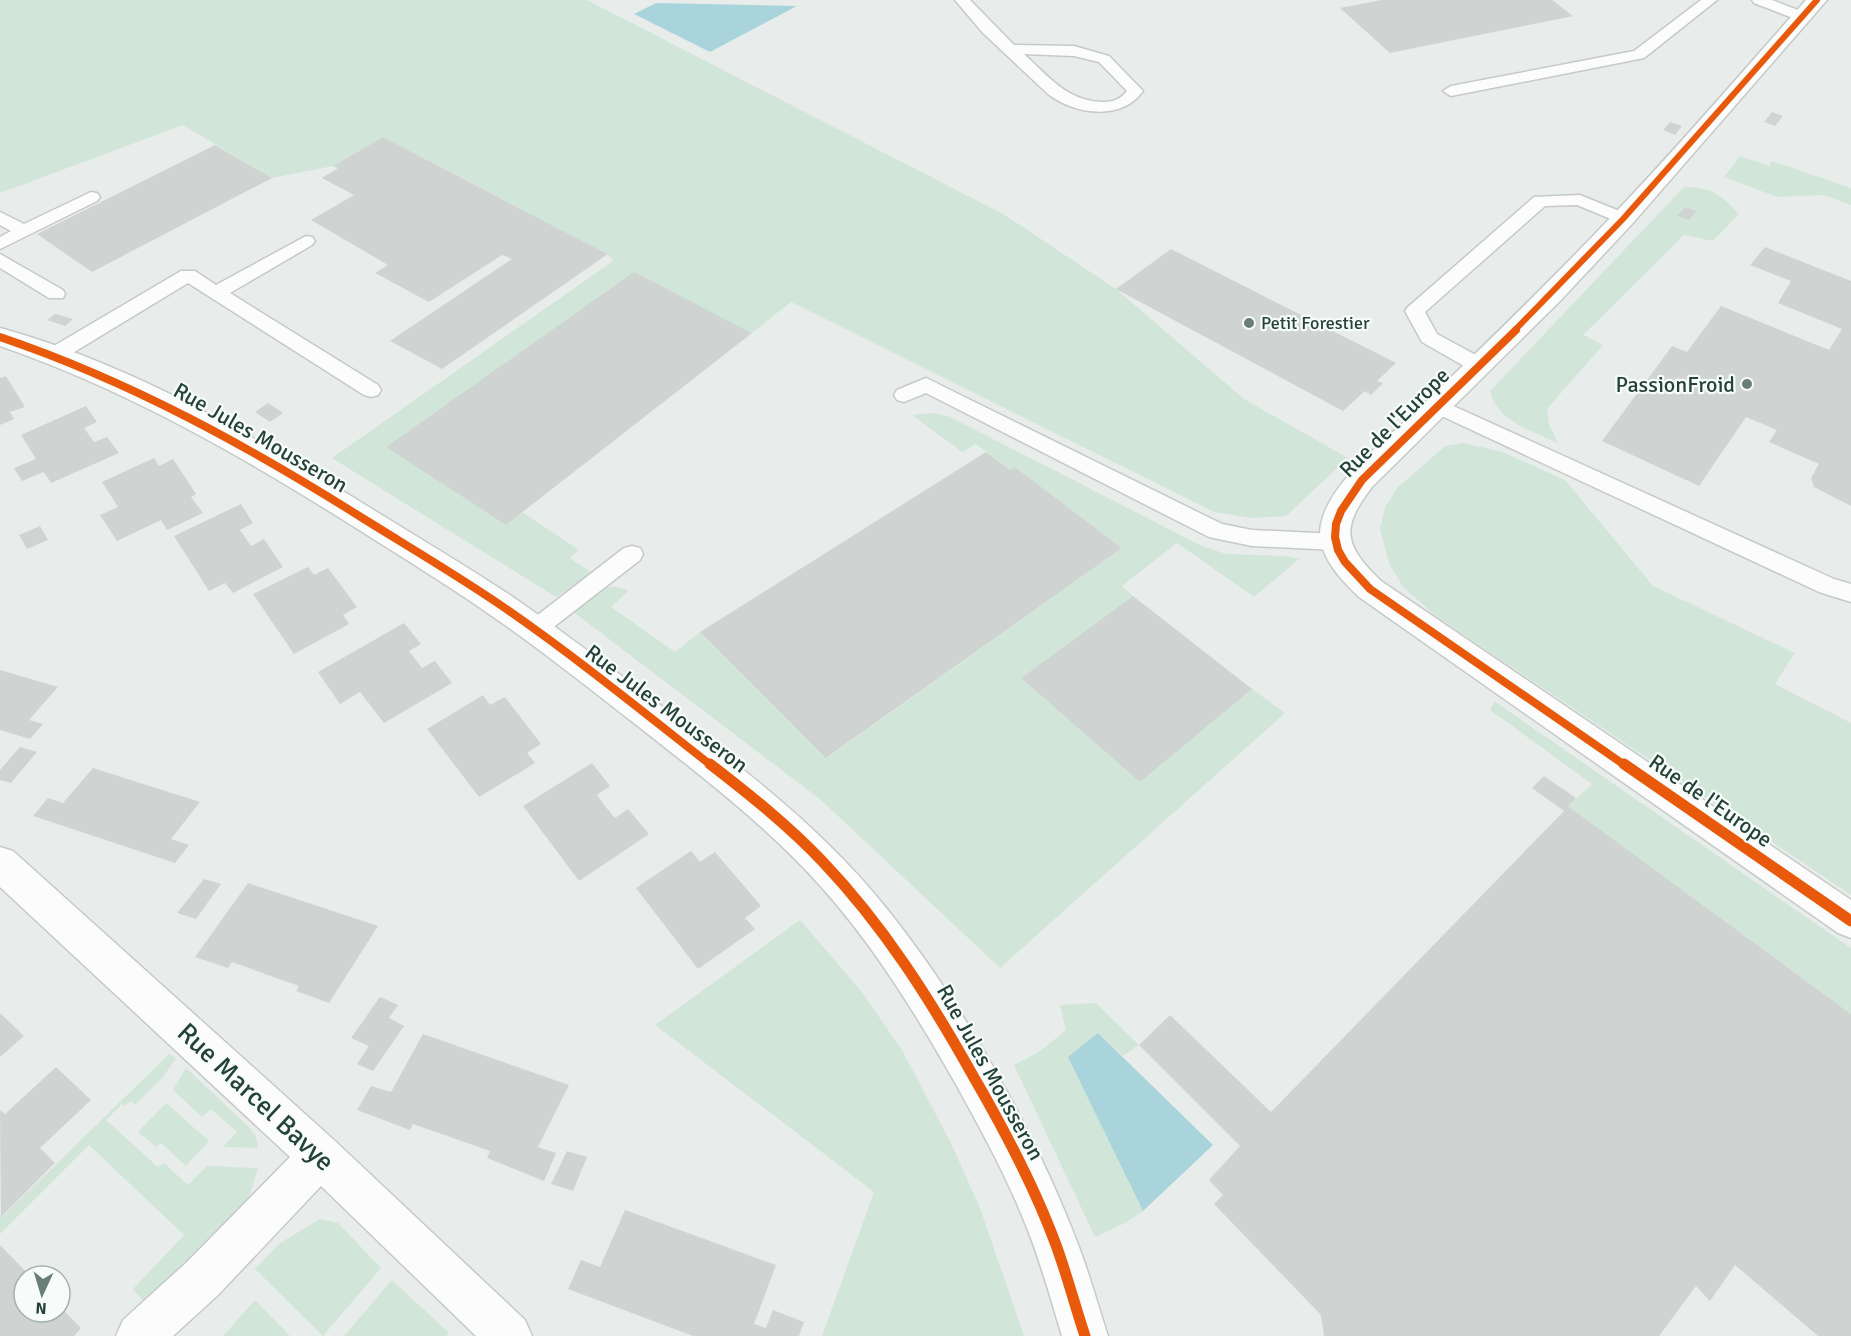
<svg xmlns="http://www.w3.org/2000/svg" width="1851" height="1336" viewBox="0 0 1851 1336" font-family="Signika,sans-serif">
	<rect width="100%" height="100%" fill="#e8edeb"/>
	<!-- green -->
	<path fill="#d1e6d8" d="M 0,0 L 587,0 L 1005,215 L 1116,289 L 1244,399 L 1348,458 L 1286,516 L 1251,518 L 1214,512 L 791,302 L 752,333 L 634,273 L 386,447 L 522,512 L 579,550 L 570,558 L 592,573 L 556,597 L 332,458 L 613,261 L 608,254 L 383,137 L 333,166 L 272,178 L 183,125 L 0,193 Z
		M 1740,156 L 1769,166 L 1772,161 L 1851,188 L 1851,205 L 1824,195 L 1777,197 L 1724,177 Z
		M 1684,187 C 1713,188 1719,193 1739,214 L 1713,241 L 1684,235 L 1583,335 L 1603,345 L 1547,409 L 1549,425 L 1558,443 C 1532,431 1498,422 1490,391 Z
		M 931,413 L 948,416 L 1202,546 L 1226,554 L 1284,556 L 1299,559 L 1254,597 L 1177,543 L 1122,586 L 1133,596 L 1021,678 L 1140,781 L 1252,689 L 1285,713 L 1000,968 L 821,800 L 572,611 C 590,597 606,578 628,591 L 611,607 L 675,652 L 700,632 L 827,758 L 1122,548 L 1015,467 L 1010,470 L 976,444 L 962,452 L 912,415 Z
		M 1463,443 L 1503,452 L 1565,480 L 1653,586 L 1795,653 L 1775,684 L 1851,723 L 1851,895 L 1436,616 L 1403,587 L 1389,563 L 1380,529 L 1385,508 L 1397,488 L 1445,446 Z
		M 1494,701 L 1851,948 L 1851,1014 L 1568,806 L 1592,784 L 1490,710 Z
		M 800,920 L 861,991 L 902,1050 L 951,1143 L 980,1208 L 1024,1336 L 822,1336 L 874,1192 L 655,1025 Z
		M 1096,1003 L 1139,1045 L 1123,1056 L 1098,1033 L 1069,1057 L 1143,1211 L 1125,1223 L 1095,1237 L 1014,1065 L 1039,1052 L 1066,1030 L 1060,1005 Z
		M 169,1054 L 176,1058 L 163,1077 L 135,1105 L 131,1101 L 124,1106 L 122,1104 L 106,1120 L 158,1167 L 164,1163 L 188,1185 L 207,1166 L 258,1168 L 250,1194 L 244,1204 L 248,1210 L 144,1302 L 133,1289 L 184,1235 L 89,1145 L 0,1234 L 0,1215 L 2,1217 Z
		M 186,1068 L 249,1127 L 256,1137 L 258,1148 L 223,1147 L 237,1132 L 211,1109 L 202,1117 L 173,1090 Z
		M 166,1103 L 209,1141 L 186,1166 L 161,1143 L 156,1147 L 138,1132 Z
		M 320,1219 L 338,1223 L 381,1268 L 323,1336 L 255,1269 L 280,1243 Z
		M 392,1280 L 449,1333 L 446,1336 L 344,1336 Z
		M 255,1300 L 290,1336 L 223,1336 Z"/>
	<!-- water -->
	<path fill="#a9d4db" d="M 656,3 L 797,6 L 710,52 L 634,14 Z
		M 1098,1033 L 1213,1145 L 1143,1211 L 1068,1057 Z"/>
	<!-- building -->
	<path fill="#cfd4d2" d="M 1382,0 L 1552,0 L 1573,16 L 1390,53 L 1340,8 Z
		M 1772,112 L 1783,116 L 1775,126 L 1764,122 Z
		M 1670,122 L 1682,126 L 1675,135 L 1663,130 Z
		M 383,137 L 571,235 L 608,254 L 442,369 L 390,341 L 512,259 L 502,255 L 429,302 L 375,273 L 388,265 L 311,220 L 354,195 L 322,178 L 338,168 L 333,166 Z
		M 215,145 L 272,178 L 92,272 L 37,234 Z
		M 1685,207 L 1696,211 L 1689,220 L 1677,216 Z
		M 1765,247 L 1851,281 L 1851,506 L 1814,487 L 1811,478 L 1819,464 L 1769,442 L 1777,430 L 1746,417 L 1699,486 L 1602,441 L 1672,346 L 1687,352 L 1721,306 L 1829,350 L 1842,329 L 1778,303 L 1791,281 L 1750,265 Z
		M 1171,249 L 1396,363 L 1377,381 L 1383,383 L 1371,395 L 1365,391 L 1343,411 L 1116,289 Z
		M 634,272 L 752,333 L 506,525 L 386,447 Z
		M 55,314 L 73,319 L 65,326 L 47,320 Z
		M 6,376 L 25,407 L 10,412 L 14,419 L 0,425 L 0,378 Z
		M 268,403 L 283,413 L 270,422 L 255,412 Z
		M 86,406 L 97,422 L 84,428 L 94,442 L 107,437 L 119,453 L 51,483 L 44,472 L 22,481 L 14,468 L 36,459 L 21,435 Z
		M 986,452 L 1010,470 L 1015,467 L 1122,548 L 826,758 L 700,632 Z
		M 154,458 L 159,466 L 173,459 L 196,494 L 191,497 L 203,513 L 167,530 L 161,520 L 117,541 L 100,515 L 118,507 L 102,482 Z
		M 241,504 L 253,523 L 240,530 L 251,546 L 264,539 L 283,567 L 233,593 L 225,583 L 209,591 L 174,536 Z
		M 40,526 L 48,540 L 27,549 L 19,535 Z
		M 308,567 L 314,575 L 328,568 L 357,607 L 343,615 L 349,624 L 294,654 L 253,594 Z
		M 1133,596 L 1252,689 L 1140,782 L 1021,678 Z
		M 404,623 L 421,644 L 409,651 L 422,668 L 435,661 L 452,683 L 384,723 L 360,692 L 340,704 L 318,672 Z
		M 0,670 L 58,687 L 29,720 L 43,724 L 30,739 L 0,730 Z
		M 483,695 L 490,705 L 505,697 L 541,744 L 527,753 L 535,763 L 479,797 L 427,729 Z
		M 20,747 L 37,752 L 11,783 L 0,780 L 0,770 Z
		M 592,763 L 610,786 L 597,795 L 605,806 L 615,818 L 628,809 L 649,834 L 579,881 L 523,806 Z
		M 93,768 L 200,802 L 171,839 L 189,845 L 175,863 L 33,816 L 48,798 L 63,803 Z
		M 1544,776 L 1576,798 L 1568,806 L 1851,1014 L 1851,1336 L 1818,1336 L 1735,1265 L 1710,1301 L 1696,1286 L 1659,1336 L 1324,1336 L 1321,1315 L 1214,1204 L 1223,1195 L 1209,1180 L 1240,1146 L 1139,1045 L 1170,1015 L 1271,1112 L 1564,811 L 1532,788 Z
		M 691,851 L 700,862 L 715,852 L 761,906 L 745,918 L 755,929 L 698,969 L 636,888 Z
		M 204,879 L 221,884 L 196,919 L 177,913 Z
		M 248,883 L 378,926 L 329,1003 L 296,991 L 299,986 L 232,962 L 228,968 L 195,957 Z
		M 380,997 L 398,1005 L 389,1018 L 404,1026 L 373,1071 L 357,1064 L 369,1046 L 351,1038 Z
		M 0,1013 L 24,1036 L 0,1057 Z
		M 423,1034 L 569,1085 L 538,1147 L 556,1153 L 544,1181 L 487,1158 L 490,1151 L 413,1124 L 410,1130 L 357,1110 L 371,1086 L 391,1092 Z
		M 56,1067 L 91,1100 L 40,1148 L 55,1163 L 1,1217 L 0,1110 L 5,1114 Z
		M 567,1151 L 587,1157 L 573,1191 L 551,1184 Z
		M 625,1210 L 776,1265 L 754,1324 L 766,1328 L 773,1310 L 804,1322 L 799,1336 L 693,1336 L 568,1289 L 581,1260 L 600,1267 Z
		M 0,1245 L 30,1276 L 24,1276 L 24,1312 L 60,1312 L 60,1307 L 81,1328 L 74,1336 L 0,1336 Z"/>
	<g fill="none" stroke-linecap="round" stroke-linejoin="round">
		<!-- service casing -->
		<g stroke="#c5cac8" stroke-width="3">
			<path id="service" d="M 955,0 L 970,0 L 1014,45 L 1074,46 L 1109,56 L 1143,91 C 1122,121 1075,115 1048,94 L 983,33 ZM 1024,54 L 1074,56 L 1099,62 L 1127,91 C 1120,100 1112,102 1102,102 C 1067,101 1048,76 1024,54 Z
				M 1701,0 L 1717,0 L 1644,58 L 1451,96 L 1443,91 L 1451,86 L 1634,51 Z
				M 1752,0 L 1772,0 L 1808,14 L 1810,17 L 1808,20 L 1798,20 L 1754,3 Z
				M 91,192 L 97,193 L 100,197 L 97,201 L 0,249 L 0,237 L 11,231 L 0,225 L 0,212 L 24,224 Z
				M 1580,195 L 1629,215 L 1632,219 L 1629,223 L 1623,224 L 1577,205 L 1545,206 L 1425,312 L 1437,334 L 1485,360 L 1488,365 L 1485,370 L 1478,372 L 1471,370 L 1422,342 L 1405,311 L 1408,307 L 1534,197 Z
				M 306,236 L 312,237 L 315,241 L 312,245 L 230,293 L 378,385 L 381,390 L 378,395 L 371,397 L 364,395 L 188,283 L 61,360 L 54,361 L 47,360 L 44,355 L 47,350 L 181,271 L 195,271 L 216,285 Z
				M 0,254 L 63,290 L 65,294 L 63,298 L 49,298 L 0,268 Z
				M 926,378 L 1222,524 L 1252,530 L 1335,534 L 1343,536 L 1346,542 L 1343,548 L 1335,550 L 1252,546 L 1209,537 L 926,393 L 904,402 L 897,400 L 894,395 L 897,390 Z
				M 1438,399 L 1834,579 L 1851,584 L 1851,602 L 1819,592 L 1431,411 L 1428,406 L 1431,401 Z
				M 632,546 L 640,548 L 643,554 L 640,560 L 542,636 L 534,639 L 526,636 L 522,630 L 526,624 L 624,548 Z"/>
		</g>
		<!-- minor casing -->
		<g stroke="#c5cac8" stroke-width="3">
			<path id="minor" d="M 1806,0 L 1827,0 L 1632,224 L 1561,300 L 1372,487 C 1340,529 1344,545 1381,581 L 1851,900 L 1851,938 L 1838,933 L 1359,597 C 1340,579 1315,553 1321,524 C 1330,482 1383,442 1413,414 C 1480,349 1548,284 1612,216 C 1679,146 1742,72 1806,0 Z
				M 0,328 C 125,362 241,429 351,496 C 404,529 458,561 510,595 C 559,629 607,665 655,701 C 739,766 820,825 887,909 C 963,1004 1036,1133 1079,1247 C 1090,1276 1098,1306 1108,1336 L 1062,1336 C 1051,1300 1041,1263 1027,1228 C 1008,1179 982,1132 957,1086 C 921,1023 883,960 836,904 C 778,834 705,779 634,723 C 586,686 539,648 489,614 C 446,584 400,556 356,528 C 242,456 127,390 0,346 Z
				M 0,847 L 13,851 L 335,1141 L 525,1320 L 532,1336 L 476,1336 L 321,1186 L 218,1295 L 173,1336 L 116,1336 L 123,1320 L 186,1263 L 290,1157 L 0,887 Z"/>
		</g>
		<!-- service -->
		<use href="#service" fill="#fcfcfc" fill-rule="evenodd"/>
		<!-- minor -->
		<use href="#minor" fill="#fcfcfc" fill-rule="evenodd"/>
		<!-- cycleway-far2 casing -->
		<g stroke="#f7fbf9" stroke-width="9">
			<path id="cycleway-far2" d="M 1514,331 L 1623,219 L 1817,0"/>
		</g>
		<!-- cycleway-far1 casing -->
		<g stroke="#f7fbf9" stroke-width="12">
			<path id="cycleway-far1" d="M 1516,330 L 1362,480 L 1341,511 L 1336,524 L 1335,537 L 1338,550 L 1345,562 L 1370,589 L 1626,766
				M 0,337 C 130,381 248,446 364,519 C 409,547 455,574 499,604 C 572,654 642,711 712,766"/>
		</g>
		<!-- cycleway casing -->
		<g stroke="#f7fbf9" stroke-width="15">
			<path id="cycleway" d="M 710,764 C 750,795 789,826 823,862 C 883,925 930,999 972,1074 C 1004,1129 1034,1185 1056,1245 C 1067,1275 1075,1306 1085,1336
				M 1624,764 L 1851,921"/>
		</g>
		<!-- cycleway-far2 -->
		<use href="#cycleway-far2" stroke="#e8590c" stroke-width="6"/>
		<!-- cycleway-far1 -->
		<use href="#cycleway-far1" stroke="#e8590c" stroke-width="8"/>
		<!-- cycleway -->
		<use href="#cycleway" stroke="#e8590c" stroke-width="11"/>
	</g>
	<!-- markers -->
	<g fill="#697e78" stroke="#f7fbf9" stroke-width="2">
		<circle cx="1249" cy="323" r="6"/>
		<circle cx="1747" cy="384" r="6"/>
	</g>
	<g text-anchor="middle" stroke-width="4.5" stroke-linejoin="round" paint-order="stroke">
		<!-- far-poi labels -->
		<g font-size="18" fill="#24423a" stroke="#f7fbf9" text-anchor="start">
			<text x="1261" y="329">Petit Forestier</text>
		</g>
		<!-- poi labels -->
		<g font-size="22" fill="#24423a" stroke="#f7fbf9" text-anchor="end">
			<text x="1735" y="392">PassionFroid</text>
		</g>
		<!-- street labels -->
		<g font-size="22" fill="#24423a" stroke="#f7fbf9">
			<text transform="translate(1394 422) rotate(-45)" y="8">Rue de l'Europe</text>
			<text transform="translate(261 437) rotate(30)" y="8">Rue Jules Mousseron</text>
			<text transform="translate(667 708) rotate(37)" y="8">Rue Jules Mousseron</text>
			<text transform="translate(1711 800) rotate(35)" y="8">Rue de l'Europe</text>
			<text transform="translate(991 1072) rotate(61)" y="8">Rue Jules Mousseron</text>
		</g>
		<!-- near-street labels -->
		<g font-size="27" fill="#24423a" stroke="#f7fbf9">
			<text transform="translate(256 1097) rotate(43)" y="9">Rue Marcel Bavye</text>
		</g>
	</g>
	<!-- north arrow -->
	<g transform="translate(42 1294) rotate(184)"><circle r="28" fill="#f7fbf9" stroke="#a3b1ad" stroke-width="1.5"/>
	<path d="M0-4.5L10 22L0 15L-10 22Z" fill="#697e78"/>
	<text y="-9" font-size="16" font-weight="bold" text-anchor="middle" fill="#24423a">N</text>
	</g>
</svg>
